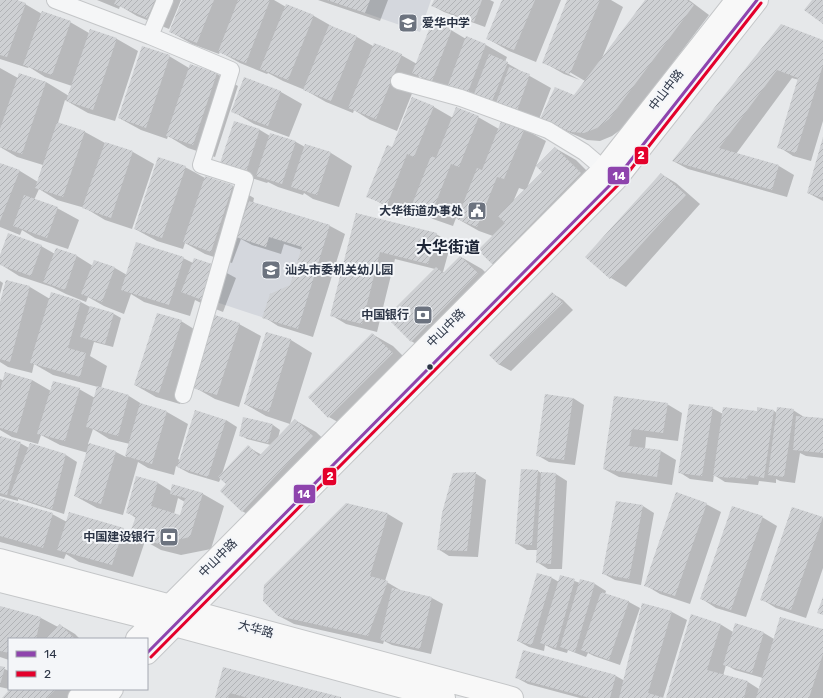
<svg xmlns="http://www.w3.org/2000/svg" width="823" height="698" viewBox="0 0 823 698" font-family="Rubik,'Noto Sans SC',sans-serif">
	<defs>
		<pattern id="building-hatch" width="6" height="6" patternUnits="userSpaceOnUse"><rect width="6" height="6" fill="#ced0d3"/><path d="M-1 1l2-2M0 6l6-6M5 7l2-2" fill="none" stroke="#b1b3b6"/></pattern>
	</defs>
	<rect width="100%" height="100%" fill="#e6e8ea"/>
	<!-- built -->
	<path fill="#d4d7dd" d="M 350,0 L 431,0 L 420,32 L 348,7 Z
		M 249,201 L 330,225 L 298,329 L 216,302 L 236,237 Z"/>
	<!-- shadow -->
	<path fill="#0003" fill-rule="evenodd" d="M 0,0 L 14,0 L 25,4 L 42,14 L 70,22 L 89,33 L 90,30 L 117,39 L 138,51 L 115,121 L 88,113 L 65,100 L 58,123 L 85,132 L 105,143 L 133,152 L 154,164 L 132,229 L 105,220 L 85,208 L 57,200 L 39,189 L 34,200 L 57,208 L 79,220 L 68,249 L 35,238 L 22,230 L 20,235 L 0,227 L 0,164 L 20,171 L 38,182 L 43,165 L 17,157 L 0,147 L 0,148 L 0,68 L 18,78 L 19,74 L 46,82 L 69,96 L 72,86 L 45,77 L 29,67 L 28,68 L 0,59 Z
		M 97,0 L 181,0 L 169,29 L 137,16 L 120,6 L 119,9 Z
		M 183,0 L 274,0 L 286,7 L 314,16 L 335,28 L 357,37 L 373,46 L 401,55 L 417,64 L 451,30 L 466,39 L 467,37 L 486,45 L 507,57 L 505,62 L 551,88 L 538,122 L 435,85 L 419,76 L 397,131 L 370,120 L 354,110 L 353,113 L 326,102 L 305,90 L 283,81 L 268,73 L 267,74 L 240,63 L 220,52 L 219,54 L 192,44 L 171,32 Z
		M 318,0 L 388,0 L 380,21 Z
		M 435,0 L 490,0 L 494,2 L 485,27 L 444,12 L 433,6 Z
		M 503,0 L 561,0 L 536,62 L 509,51 L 488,39 Z
		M 568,0 L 611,0 L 623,7 L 602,58 L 646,0 L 689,0 L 709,15 L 624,127 L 612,136 L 600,141 L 587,140 L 556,127 L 542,119 L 574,96 L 585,81 L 566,70 L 565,72 L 580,80 L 564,74 L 543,62 Z
		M 781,25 L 823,41 L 823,121 L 811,161 L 793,156 L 779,147 L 799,80 L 792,78 L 736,154 L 779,166 L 794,175 L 787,197 L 688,169 L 673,161 Z
		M 169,56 L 189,68 L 190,65 L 217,74 L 238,86 L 215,157 L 188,148 L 168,136 L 167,139 L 141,130 L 119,118 Z
		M 245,79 L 281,92 L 302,104 L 289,137 L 254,124 L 232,111 Z
		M 412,98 L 434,107 L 453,118 L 478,117 L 499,129 L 524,129 L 546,141 L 527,188 L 543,172 L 555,148 L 576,160 L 602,186 L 514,276 L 493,264 L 479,250 L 493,236 L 479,231 L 456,218 L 453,226 L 433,219 L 412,207 L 409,216 L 389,208 L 368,196 L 392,149 ZM 519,188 L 525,190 L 513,202 Z
		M 234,122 L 260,130 L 270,136 L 296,142 L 305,147 L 305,145 L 331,153 L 352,166 L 339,207 L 313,199 L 304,193 L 303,195 L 278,187 L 268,182 L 267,183 L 242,175 Z
		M 823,139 L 823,201 L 808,193 Z
		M 185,167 L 205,178 L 206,177 L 233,186 L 254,198 L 253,203 L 330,226 L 345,234 L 313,337 L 278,326 L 264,317 L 291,285 L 302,250 L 284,244 L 281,254 L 252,245 L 241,239 L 232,263 L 205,254 L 185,243 L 183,249 L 157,241 L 135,229 Z
		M 661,174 L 676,183 L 700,204 L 626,287 L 611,278 L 587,257 Z
		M 357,214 L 436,234 L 451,243 L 443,272 L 445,273 L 461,257 L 482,269 L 499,286 L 432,353 L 411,341 L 435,269 L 395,259 L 377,332 L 346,324 L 331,315 Z
		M 41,246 L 55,254 L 57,249 L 77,256 L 93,266 L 95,261 L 115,268 L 127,275 L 183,258 L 193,263 L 214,266 L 236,278 L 223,312 L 203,304 L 195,300 L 190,316 L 144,302 L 131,294 L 124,314 L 104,306 L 88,297 L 86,302 L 66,294 L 52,287 L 19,276 L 0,264 L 0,258 Z
		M 0,281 L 3,283 L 0,294 Z
		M 6,281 L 30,287 L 50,299 L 81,302 L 90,307 L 114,314 L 121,318 L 113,347 L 94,342 L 90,356 L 107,366 L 101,388 L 129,396 L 145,406 L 167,412 L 188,424 L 178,459 L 180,460 L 226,420 L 237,427 L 222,474 L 248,447 L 262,455 L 271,445 L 247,439 L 240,435 L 244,418 L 273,425 L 280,430 L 278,438 L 295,420 L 316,432 L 334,449 L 263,523 L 242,511 L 227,484 L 221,478 L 219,482 L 189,473 L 176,466 L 174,475 L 148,468 L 138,462 L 123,515 L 97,508 L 75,496 L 88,453 L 60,445 L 41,435 L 38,444 L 12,437 L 0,430 L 0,379 L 4,381 L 6,373 L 32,380 L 51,391 L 79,389 L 95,398 L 98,387 L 53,375 L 34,364 L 32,373 L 8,367 L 0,362 L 0,306 ZM 93,429 L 109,439 L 130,444 L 126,457 L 116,452 L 88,444 Z
		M 552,293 L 563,300 L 573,310 L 511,371 L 500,365 L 490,355 Z
		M 181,321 L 202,334 L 180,404 L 156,397 L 135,385 Z
		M 239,324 L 261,336 L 239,407 L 215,399 L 194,387 Z
		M 267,333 L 291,340 L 312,353 L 290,424 L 266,416 L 245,404 Z
		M 372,334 L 393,346 L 413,366 L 350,429 L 329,417 Z
		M 615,397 L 667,404 L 682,413 L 678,441 L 646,437 L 645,449 L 661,451 L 676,460 L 672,485 L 619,477 L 604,469 Z
		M 573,398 L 584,405 L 575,465 L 549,462 L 537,455 Z
		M 712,408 L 723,414 L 774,411 L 777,413 L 793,410 L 804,417 L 823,419 L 823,458 L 806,456 L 800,453 L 795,483 L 780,481 L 776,479 L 776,483 L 759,481 L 758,485 L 725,482 L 714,475 L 713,482 L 690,479 L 679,472 Z
		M 0,437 L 20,443 L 29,448 L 66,455 L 77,462 L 64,514 L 18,499 L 18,501 L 0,496 Z
		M 538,471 L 541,473 L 556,474 L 567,481 L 562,569 L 548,569 L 537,562 L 537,550 L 527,550 L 516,543 Z
		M 475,473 L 486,480 L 478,557 L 449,556 L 438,549 Z
		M 137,477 L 158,483 L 171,491 L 173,485 L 203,494 L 224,506 L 211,549 L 181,555 L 161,550 L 145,541 L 133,577 L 79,562 L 66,554 L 64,559 L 0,542 L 0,499 L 52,514 L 67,522 L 70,513 L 124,529 L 138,537 L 136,518 L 127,512 ZM 178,498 L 185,502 L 181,516 L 174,514 Z
		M 346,504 L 388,514 L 403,523 L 385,581 L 402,591 L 432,598 L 443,604 L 431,654 L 392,645 L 384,641 L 383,644 L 294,624 L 279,616 Z
		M 706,504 L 721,512 L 690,604 L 660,594 L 645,585 Z
		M 643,506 L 654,513 L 641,585 L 615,580 L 604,574 Z
		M 792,508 L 823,518 L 823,568 L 806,618 L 776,608 L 761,599 Z
		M 762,517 L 777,526 L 746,617 L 716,608 L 702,599 Z
		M 538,574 L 552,578 L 559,582 L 561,576 L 580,583 L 595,584 L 606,591 L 605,594 L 629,602 L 640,608 L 620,665 L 594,656 L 588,653 L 586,657 L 568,650 L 567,653 L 553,649 L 545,645 L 544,651 L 529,647 L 518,641 Z
		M 0,607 L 41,618 L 58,627 L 60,625 L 75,634 L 80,639 L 9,639 L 9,660 L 0,657 Z
		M 672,612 L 687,620 L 663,698 L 580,698 L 528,684 L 517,678 L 616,676 L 625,681 Z
		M 720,624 L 733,632 L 764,633 L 774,639 L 823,630 L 823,698 L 667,698 ZM 726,665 L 735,670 L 763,678 L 759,689 L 748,682 L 723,676 Z
		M 0,667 L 9,671 L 9,689 L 0,687 Z
		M 224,668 L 339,698 L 216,698 Z
		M 9,689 L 79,689 L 70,698 L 3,698 L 11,690 Z"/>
	<!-- building -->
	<path fill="url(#building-hatch)" d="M 0,0 L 17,0 L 26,3 L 7,57 L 0,55 Z
		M 116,0 L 155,0 L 147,18 L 114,4 Z
		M 182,0 L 214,0 L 197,43 L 169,32 Z
		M 238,0 L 270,0 L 246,63 L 218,52 Z
		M 327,0 L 370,0 L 365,13 Z
		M 434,0 L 482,0 L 474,22 L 431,6 Z
		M 502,0 L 535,0 L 514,50 L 486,39 Z
		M 567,0 L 600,0 L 570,74 L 542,63 Z
		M 645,0 L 687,0 L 694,5 L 609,119 L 597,128 L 584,133 L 571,132 L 540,119 L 555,87 L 574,95 Z
		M 812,0 L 823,0 L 823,24 L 804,10 Z
		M 286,4 L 314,15 L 288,80 L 260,69 Z
		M 42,11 L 71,21 L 52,75 L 23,65 Z
		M 432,22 L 452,29 L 432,81 L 412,73 Z
		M 781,24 L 823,40 L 823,65 L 796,153 L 777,148 L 798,78 L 777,70 L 719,148 L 779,165 L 772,190 L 672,161 Z
		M 329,25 L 357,36 L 331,101 L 303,90 Z
		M 90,29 L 117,38 L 93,110 L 66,101 Z
		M 466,36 L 486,44 L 467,95 L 447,88 Z
		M 374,43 L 402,54 L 376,119 L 348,108 Z
		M 142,46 L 170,55 L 146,128 L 118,118 Z
		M 489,54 L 508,62 L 492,101 L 474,94 Z
		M 190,64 L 217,73 L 193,145 L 166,136 Z
		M 509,67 L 530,74 L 517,111 L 496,103 Z
		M 19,73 L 46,82 L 22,154 L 0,147 L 0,129 Z
		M 244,77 L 281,91 L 268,126 L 231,112 Z
		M 412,97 L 434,106 L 414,157 L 407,154 L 387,205 L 366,197 L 387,145 L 392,147 Z
		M 456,107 L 479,116 L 459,167 L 451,164 L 431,215 L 411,207 L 431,156 L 436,158 Z
		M 502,119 L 525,128 L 504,179 L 497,177 L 477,227 L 457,219 L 477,168 L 482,170 Z
		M 234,121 L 260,129 L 246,172 L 220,163 Z
		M 57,122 L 85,131 L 63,197 L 35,188 Z
		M 270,133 L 296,141 L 282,184 L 256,176 Z
		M 823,137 L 823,198 L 807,193 Z
		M 105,142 L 133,151 L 111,218 L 82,208 Z
		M 305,144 L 331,152 L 317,195 L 291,187 Z
		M 555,147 L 581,173 L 492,264 L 478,250 L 505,223 L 498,216 L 542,172 L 536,166 Z
		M 158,157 L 186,166 L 162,238 L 134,229 Z
		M 0,163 L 20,170 L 0,221 Z
		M 661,173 L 686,195 L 610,279 L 585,257 Z
		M 205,176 L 233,185 L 211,252 L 183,242 Z
		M 24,195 L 58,207 L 47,238 L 13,226 Z
		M 249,201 L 330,225 L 298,329 L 262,318 L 270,294 L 290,285 L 302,247 L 269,237 L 266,247 L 236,237 Z
		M 356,213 L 437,233 L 428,264 L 380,252 L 362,324 L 330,316 Z
		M 8,233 L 42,245 L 31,276 L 0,265 L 0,255 Z
		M 136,242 L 184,257 L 169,305 L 121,290 Z
		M 56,248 L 77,255 L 65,290 L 43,282 Z
		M 460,256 L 478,273 L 411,342 L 386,317 L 436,267 L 443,273 Z
		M 194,258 L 215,265 L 202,300 L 181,292 Z
		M 94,260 L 115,267 L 102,302 L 81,294 Z
		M 6,280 L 30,286 L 10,362 L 0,359 L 0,302 Z
		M 51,292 L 81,301 L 68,348 L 86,353 L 80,377 L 30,363 Z
		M 552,292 L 563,303 L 499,365 L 489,355 Z
		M 90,306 L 114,313 L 105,344 L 80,337 Z
		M 157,313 L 182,320 L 159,393 L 134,385 Z
		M 215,315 L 240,323 L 217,395 L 192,388 Z
		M 266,332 L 291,339 L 269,412 L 244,404 Z
		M 372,333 L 393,353 L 328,418 L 308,397 Z
		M 5,372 L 32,380 L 17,433 L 0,428 L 0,390 Z
		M 53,381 L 80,388 L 65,441 L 37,434 Z
		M 97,386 L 129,395 L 118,436 L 86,427 Z
		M 545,394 L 573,398 L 564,460 L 536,456 Z
		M 614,396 L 668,403 L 663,433 L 632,429 L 629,446 L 661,450 L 657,477 L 603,469 Z
		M 140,403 L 167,411 L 152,464 L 125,456 Z
		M 689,404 L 713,407 L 702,476 L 678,473 Z
		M 723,407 L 757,411 L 757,407 L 774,410 L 764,478 L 748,475 L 747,479 L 730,477 L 733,451 L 730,478 L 713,476 Z
		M 777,407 L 794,409 L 784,477 L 768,475 Z
		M 195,410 L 226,420 L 208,477 L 177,467 Z
		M 796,416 L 823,418 L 823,453 L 793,450 Z
		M 243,417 L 273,424 L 268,443 L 239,436 Z
		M 295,419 L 313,436 L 242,512 L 220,491 L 226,484 L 218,477 L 248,445 L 259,456 Z
		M 0,436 L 21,442 L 7,495 L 0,493 Z
		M 30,443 L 66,454 L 52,509 L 10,495 Z
		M 89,443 L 116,451 L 101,504 L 74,496 Z
		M 521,469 L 538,470 L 532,545 L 515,544 Z
		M 476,472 L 467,551 L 437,550 L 442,513 L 453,473 Z
		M 541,472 L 556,473 L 551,564 L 536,563 Z
		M 136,476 L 158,482 L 151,506 L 180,515 L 185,498 L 170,494 L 172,484 L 203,493 L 190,537 L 159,544 L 139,538 L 131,530 L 136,516 L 126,513 Z
		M 676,492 L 707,503 L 675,596 L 644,586 Z
		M 0,498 L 53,513 L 43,548 L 0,536 Z
		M 616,501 L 643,505 L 629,579 L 602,574 Z
		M 346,503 L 388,513 L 370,576 L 388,581 L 368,636 L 278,616 L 263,601 L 264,585 Z
		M 732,506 L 763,516 L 731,610 L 700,599 Z
		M 792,507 L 823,517 L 791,610 L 760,600 Z
		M 69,512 L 124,528 L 112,565 L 57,550 Z
		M 537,573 L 552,577 L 532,645 L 517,641 Z
		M 560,575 L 575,579 L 556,648 L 540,643 Z
		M 580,579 L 595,583 L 575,652 L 560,647 Z
		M 392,588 L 432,597 L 420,649 L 380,640 Z
		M 601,592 L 629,601 L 609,660 L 581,650 Z
		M 823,597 L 823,615 L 817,613 Z
		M 642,603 L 672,611 L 648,693 L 665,698 L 619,698 Z
		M 0,606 L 41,617 L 36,639 L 9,639 L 9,653 L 0,651 Z
		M 691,614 L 721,624 L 707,670 L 748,681 L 744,698 L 666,698 Z
		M 780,617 L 823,629 L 823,654 L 809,698 L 756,698 Z
		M 735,623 L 764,632 L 752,673 L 723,665 Z
		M 60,624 L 75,639 L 45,639 Z
		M 523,650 L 616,675 L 610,698 L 590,698 L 515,678 Z
		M 0,666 L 5,667 L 0,685 Z
		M 223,667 L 341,697 L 341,698 L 248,698 L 230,693 L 228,698 L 215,698 Z
		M 10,689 L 56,689 L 47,698 L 2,698 Z"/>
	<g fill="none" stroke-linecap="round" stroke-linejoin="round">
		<!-- street casing -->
		<g stroke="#c4c6c8" stroke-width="18">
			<path id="street" d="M 55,0 L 150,36 L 231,70 L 201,165 L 245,179 L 183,395
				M 150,36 L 165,0
				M 399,81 L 461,98 L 548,130 L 584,152 L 604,169"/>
		</g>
		<!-- secondary casing -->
		<g stroke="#c4c6c8" stroke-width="24">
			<path id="secondary" d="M 0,560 L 512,698
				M 0,581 L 156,620 L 444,698
				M 137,639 L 604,169 L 737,0
				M 147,653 L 616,179 L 757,0
				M 79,698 L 88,689
				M 104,698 L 112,689"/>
		</g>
		<!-- street -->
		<use href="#street" stroke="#f5f6f7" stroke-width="16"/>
		<!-- secondary -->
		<use href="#secondary" stroke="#f8f8f8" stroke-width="22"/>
		<!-- bus-1 casing -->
		<g stroke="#f4f6f9" stroke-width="6">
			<path id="bus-1" d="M 147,653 L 616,179 L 757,0"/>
		</g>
		<!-- bus-2 casing -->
		<g stroke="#f4f6f9" stroke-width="6">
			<path id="bus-2" d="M 151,657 L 620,183 L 761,3"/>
		</g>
		<!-- bus-1 -->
		<use href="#bus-1" stroke="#8e44ad" stroke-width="3"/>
		<!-- bus-2 -->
		<use href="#bus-2" stroke="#e4002b" stroke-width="3"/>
	</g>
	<!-- icons -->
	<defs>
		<g id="school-square" transform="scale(1)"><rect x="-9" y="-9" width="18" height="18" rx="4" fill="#6c737f" stroke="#f4f6f9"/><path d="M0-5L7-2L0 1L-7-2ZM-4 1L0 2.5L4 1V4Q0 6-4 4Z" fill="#fff"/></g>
		<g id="civic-square" transform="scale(1)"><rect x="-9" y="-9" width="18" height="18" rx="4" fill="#6c737f" stroke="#f4f6f9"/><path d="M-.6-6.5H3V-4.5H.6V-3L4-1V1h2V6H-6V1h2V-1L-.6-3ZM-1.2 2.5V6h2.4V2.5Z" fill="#fff"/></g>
		<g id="bank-square" transform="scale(1)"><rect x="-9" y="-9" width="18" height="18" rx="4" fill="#6c737f" stroke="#f4f6f9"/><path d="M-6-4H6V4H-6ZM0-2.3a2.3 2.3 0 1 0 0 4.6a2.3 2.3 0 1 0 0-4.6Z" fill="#fff"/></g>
	</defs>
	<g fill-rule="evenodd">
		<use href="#school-square" x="408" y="23"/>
		<use href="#civic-square" x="477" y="211"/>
		<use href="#school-square" x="271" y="270"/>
		<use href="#bank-square" x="423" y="315"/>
		<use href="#bank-square" x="169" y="537"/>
	</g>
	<!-- markers -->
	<circle fill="#2b3445" stroke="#f4f6f9" stroke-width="1.5" cx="430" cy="367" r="3.5"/>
	<g text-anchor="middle" stroke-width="4" stroke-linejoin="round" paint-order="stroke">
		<!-- poi labels -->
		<g font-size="12" font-weight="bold" fill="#2b3445" stroke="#f4f6f9" text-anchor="end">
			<text x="422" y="27" text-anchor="start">爱华中学</text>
			<text x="463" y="215">大华街道办事处</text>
			<text x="285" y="274" text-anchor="start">汕头市委机关幼儿园</text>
			<text x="409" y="319">中国银行</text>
			<text x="155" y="541">中国建设银行</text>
		</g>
		<!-- street labels -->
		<g font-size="12" fill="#2b3445" stroke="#f4f6f9">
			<text transform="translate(666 90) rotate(-52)" y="4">中山中路</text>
			<text transform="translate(446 328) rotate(-45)" y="4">中山中路</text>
			<text transform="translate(218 558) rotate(-45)" y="4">中山中路</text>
			<text transform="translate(256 629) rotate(15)" y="4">大华路</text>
		</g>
		<!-- district labels -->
		<g font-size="16" font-weight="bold" fill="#1d2536" stroke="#f4f6f9">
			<text x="448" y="253">大华街道</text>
		</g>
	</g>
	<g stroke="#f4f6f9" stroke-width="1.5">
		<rect x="634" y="146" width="15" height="19" rx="4" fill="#e4002b"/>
		<rect x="607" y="166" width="23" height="19" rx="4" fill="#8e44ad"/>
		<rect x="322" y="467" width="15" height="19" rx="4" fill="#e4002b"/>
		<rect x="293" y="484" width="23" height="20" rx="4" fill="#8e44ad"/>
	</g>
	<g font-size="11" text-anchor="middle" font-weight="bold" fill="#fff">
		<text x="641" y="159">2</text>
		<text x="619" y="180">14</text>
		<text x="330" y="480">2</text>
		<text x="304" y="498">14</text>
	</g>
	<!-- legend -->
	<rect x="8" y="638" width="140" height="52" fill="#f4f6f9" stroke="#a4a8b1"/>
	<rect x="16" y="651" width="20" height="6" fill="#8e44ad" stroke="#a4a8b1"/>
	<text x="44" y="658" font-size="12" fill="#2b3445">14</text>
	<rect x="16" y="671" width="20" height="6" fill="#e4002b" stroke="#a4a8b1"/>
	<text x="44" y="678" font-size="12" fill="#2b3445">2</text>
</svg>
